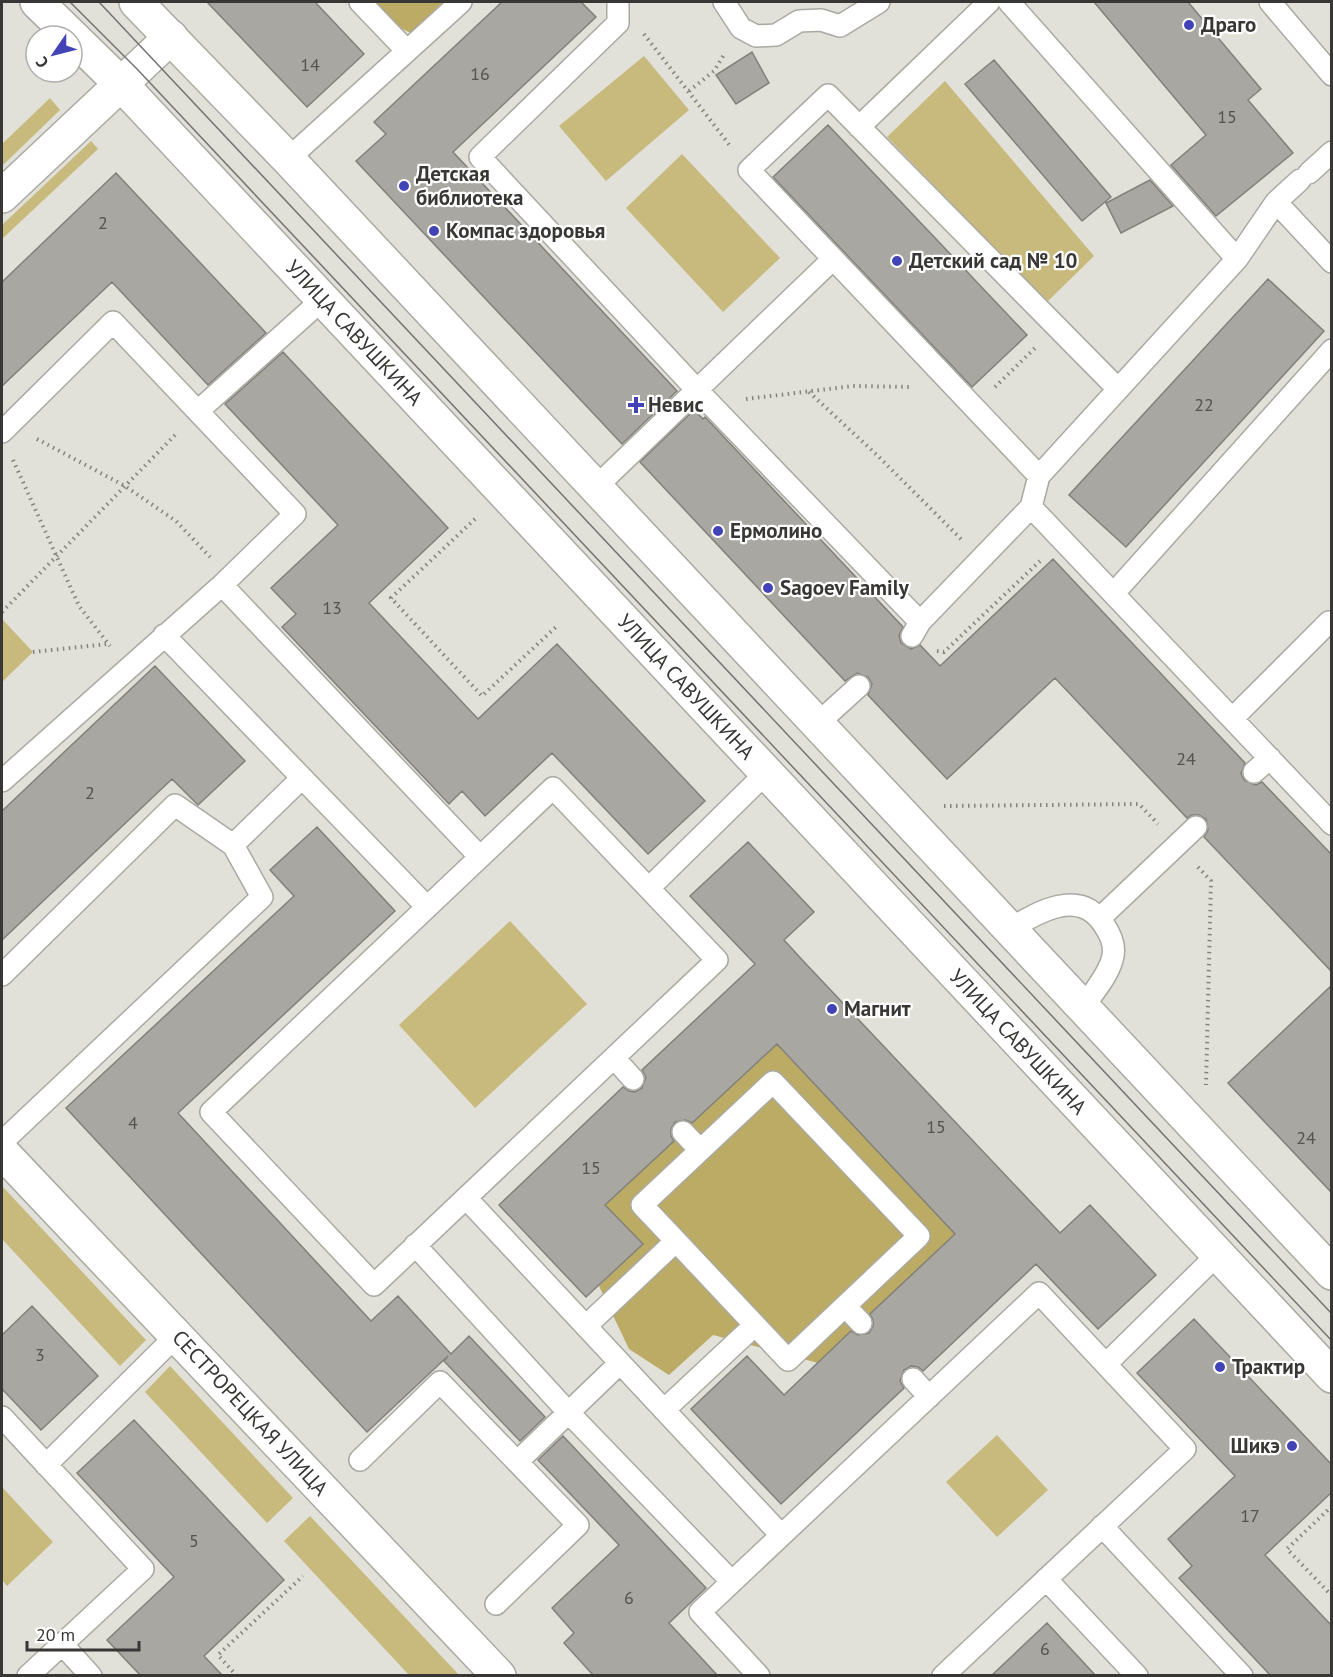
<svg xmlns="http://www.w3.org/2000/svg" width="1333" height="1677" viewBox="0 0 1333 1677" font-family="'PT Sans',sans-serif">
	<rect width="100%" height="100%" fill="#e1e0d9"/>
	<!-- green -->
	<path fill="#c8ba7c" d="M 644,56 L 689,110 L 606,181 L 559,126 Z
		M 945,81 L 1094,256 L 1047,302 L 887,137 Z
		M 50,98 L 60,110 L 2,166 L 2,144 Z
		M 91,141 L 98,149 L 2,239 L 2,225 Z
		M 682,154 L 780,258 L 723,312 L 626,208 Z
		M 2,619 L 33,652 L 2,682 Z
		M 510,921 L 587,1004 L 475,1108 L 399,1025 Z
		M 2,1186 L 146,1340 L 120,1366 L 2,1239 Z
		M 170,1366 L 293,1498 L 267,1523 L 145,1392 Z
		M 997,1435 L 1048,1490 L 997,1537 L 946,1482 Z
		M 2,1487 L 53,1542 L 7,1586 L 2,1580 Z
		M 310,1516 L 459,1675 L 409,1675 L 284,1541 Z"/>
	<!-- forest -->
	<path fill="#bbab64" d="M 371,2 L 443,2 L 411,33 L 392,24 Z
		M 777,1044 L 955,1234 L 818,1363 L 713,1335 L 669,1375 L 629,1349 L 599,1286 L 642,1244 L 605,1205 Z"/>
	<!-- building -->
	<path fill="#a8a7a1" stroke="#81807a" stroke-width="1.5" d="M 207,2 L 315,2 L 364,54 L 307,107 Z
		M 502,2 L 581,2 L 596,17 L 453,152 L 677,391 L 622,444 L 356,161 L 386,134 L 374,122 Z
		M 1094,2 L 1188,2 L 1261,89 L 1248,100 L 1293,153 L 1216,216 L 1171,165 L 1206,135 Z
		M 752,52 L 769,83 L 736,104 L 716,75 Z
		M 994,60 L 1111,197 L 1082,221 L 965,84 Z
		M 828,125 L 1027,335 L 972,387 L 773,177 Z
		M 116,173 L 266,333 L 208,385 L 112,282 L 2,386 L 2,282 Z
		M 1150,180 L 1173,206 L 1121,233 L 1106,203 Z
		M 1268,279 L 1324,331 L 1126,547 L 1069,495 Z
		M 283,352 L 448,528 L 369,603 L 478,719 L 557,644 L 705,801 L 648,854 L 552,753 L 485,816 L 462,791 L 449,804 L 282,627 L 296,614 L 271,588 L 338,525 L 225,404 Z
		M 694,410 L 703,419 L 705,417 L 903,627 L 899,635 L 901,643 L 911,649 L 920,645 L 940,666 L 1053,559 L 1245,763 L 1241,774 L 1245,781 L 1256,785 L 1262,782 L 1332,855 L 1332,972 L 1204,837 L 1208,830 L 1206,819 L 1199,815 L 1192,815 L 1187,818 L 1055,678 L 947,779 L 868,695 L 872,684 L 868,677 L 857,673 L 845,681 L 640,462 Z
		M 155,666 L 245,761 L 198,805 L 172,779 L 2,940 L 2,811 Z
		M 317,827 L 395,911 L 178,1113 L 371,1321 L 398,1296 L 451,1354 L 469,1336 L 545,1417 L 520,1441 L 444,1361 L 448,1356 L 367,1432 L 66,1108 L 294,896 L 270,870 Z
		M 748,842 L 814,912 L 784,940 L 806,964 L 1060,1233 L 1090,1205 L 1156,1275 L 1098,1329 L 1036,1264 L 923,1371 L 918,1367 L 911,1366 L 904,1370 L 900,1381 L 904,1388 L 781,1504 L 691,1409 L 747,1356 L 784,1395 L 851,1331 L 858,1335 L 869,1333 L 873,1326 L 873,1320 L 870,1314 L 955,1234 L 777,1044 L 692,1123 L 686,1120 L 675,1122 L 671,1129 L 671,1136 L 674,1141 L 605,1205 L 643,1244 L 586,1297 L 499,1205 L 623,1087 L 629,1091 L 635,1092 L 642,1088 L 646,1077 L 642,1070 L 755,964 L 690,896 Z
		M 1332,985 L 1332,1193 L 1228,1083 Z
		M 32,1306 L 98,1376 L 41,1430 L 2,1389 L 2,1335 Z
		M 1194,1319 L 1332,1465 L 1332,1492 L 1265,1555 L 1332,1626 L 1332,1676 L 1271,1676 L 1179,1578 L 1192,1566 L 1168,1539 L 1235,1476 L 1137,1373 Z
		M 134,1420 L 284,1580 L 204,1656 L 223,1676 L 141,1676 L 107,1640 L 174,1577 L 77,1473 Z
		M 563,1436 L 706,1588 L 669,1623 L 718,1676 L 594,1676 L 564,1643 L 574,1633 L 552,1608 L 619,1545 L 538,1460 Z
		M 1047,1623 L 1096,1676 L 991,1676 Z"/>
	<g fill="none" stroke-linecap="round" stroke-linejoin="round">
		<!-- service casing -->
		<g stroke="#aaa9a2" stroke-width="24">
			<path id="service" d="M 360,2 L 407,51
				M 618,2 L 618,23 L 480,157 L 697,390 L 920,622
				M 724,2 L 741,28 L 756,36 L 776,35 L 799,21 L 821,20 L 840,26 L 879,2
				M 1009,2 L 1237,259 L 1276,202 L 1332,262
				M 1270,2 L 1332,75
				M 859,127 L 989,2
				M 288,159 L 461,2
				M 1309,173 L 1332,152
				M 1276,202 L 1300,180
				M 1237,259 L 1039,476 L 1031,507 L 1332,824
				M 198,411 L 323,299
				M 2,432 L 113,322 L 295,514 L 222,585 L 2,781
				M 1039,476 L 749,170 L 828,95 L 1118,389
				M 596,487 L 833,259
				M 222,585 L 480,857
				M 1114,593 L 1332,350
				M 164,635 L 427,907
				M 912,636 L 920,622 L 1031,507
				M 1233,718 L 1329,622
				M 817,724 L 859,686
				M 1254,772 L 1270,758
				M 553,788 L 717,960 L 374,1285 L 211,1112 Z
				M 649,888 L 766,773
				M 1100,918 L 1196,827
				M 1010,929 C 1038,912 1080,887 1104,925 C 1111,935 1116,948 1112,960 C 1107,977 1093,993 1083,1007
				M 2,975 L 175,805 L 233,845
				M 614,1058 L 633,1079
				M 683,1132 L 700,1150
				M 2,1142 L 262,897 L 233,845 L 302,778
				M 466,1198 L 781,1535
				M 676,1241 L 755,1325
				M 415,1245 L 568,1412 L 732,1582
				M 845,1306 L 861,1323
				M 586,1326 L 676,1241 L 642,1205 L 773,1082 L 919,1236 L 788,1360 L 755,1325 L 664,1410
				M 1106,1364 L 1217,1255
				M 913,1379 L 929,1397
				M 2,1417 L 143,1569 L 28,1676
				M 360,1460 L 440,1382 L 578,1525 L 496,1604
				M 517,1462 L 620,1363
				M 46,1465 L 177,1335
				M 1102,1526 L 1242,1676
				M 1046,1579 L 1137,1676
				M 62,1644 L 91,1676
				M 759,1676 L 700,1612 L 1039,1293 L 1185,1449 L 943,1676"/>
		</g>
		<!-- minor casing -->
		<g stroke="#aaa9a2" stroke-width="36">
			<path id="minor" d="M 2,1152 L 499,1676"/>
		</g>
		<!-- tertiary casing -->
		<g stroke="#aaa9a2" stroke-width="36">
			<path id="tertiary" d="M 2,196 L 171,37"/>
		</g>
		<!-- secondary casing -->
		<g stroke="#aaa9a2" stroke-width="36">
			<path id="secondary" d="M 37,2 L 121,84 L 1332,1376
				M 136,2 L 288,159 L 1332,1273"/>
		</g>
		<!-- path -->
		<path stroke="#84837f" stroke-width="4" stroke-dasharray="1.5 4.5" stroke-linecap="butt" d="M 644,34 L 731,147
			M 689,91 L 714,71 L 725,53
			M 995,387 L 1035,348
			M 809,392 L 878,456 L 961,539
			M 746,399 L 853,386 L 912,387
			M 37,439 L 125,486 L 176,521 L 210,557
			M 13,460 L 79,606 L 110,646
			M 475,519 L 391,598 L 482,696 L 557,626
			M 2,612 L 177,433
			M 937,651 L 944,652 L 1040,561
			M 33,652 L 107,644
			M 944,806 L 1139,804 L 1158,824
			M 1198,867 L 1211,881 L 1206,1085
			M 1332,1506 L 1287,1549 L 1332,1596
			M 237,1676 L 218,1655 L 303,1576"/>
		<!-- service -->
		<use href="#service" stroke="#fff" stroke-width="21"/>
		<!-- minor -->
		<use href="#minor" stroke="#fff" stroke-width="33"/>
		<!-- tertiary -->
		<use href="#tertiary" stroke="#fff" stroke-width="33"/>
		<!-- secondary -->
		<use href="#secondary" stroke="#fff" stroke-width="33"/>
		<!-- tram -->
		<path stroke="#747370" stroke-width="1.5" d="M 70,2 L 137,69 L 1332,1341
			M 99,2 L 1332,1314"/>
	</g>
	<!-- markers -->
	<g fill="#4343b8" stroke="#fff" stroke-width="2">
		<circle cx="1189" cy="25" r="6"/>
		<circle cx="404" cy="186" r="6"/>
		<circle cx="434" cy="231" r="6"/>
		<circle cx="897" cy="261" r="6"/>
		<path d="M633 396h6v6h6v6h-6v6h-6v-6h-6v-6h6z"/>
		<circle cx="718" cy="531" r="6"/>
		<circle cx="768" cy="588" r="6"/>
		<circle cx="832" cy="1009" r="6"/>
		<circle cx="1220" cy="1367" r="6"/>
		<circle cx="1292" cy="1446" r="6"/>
	</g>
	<g text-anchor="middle" stroke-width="4.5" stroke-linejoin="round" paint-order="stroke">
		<!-- number labels -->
		<g font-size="18" fill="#545350">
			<text x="310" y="71">14</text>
			<text x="480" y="80">16</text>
			<text x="1227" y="123">15</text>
			<text x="103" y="229">2</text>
			<text x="1204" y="411">22</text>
			<text x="332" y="614">13</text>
			<text x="1186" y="765">24</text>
			<text x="90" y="799">2</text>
			<text x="133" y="1129">4</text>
			<text x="936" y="1133">15</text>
			<text x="1306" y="1144">24</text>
			<text x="591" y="1174">15</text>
			<text x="40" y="1361">3</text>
			<text x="1250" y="1522">17</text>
			<text x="194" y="1547">5</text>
			<text x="629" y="1604">6</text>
			<text x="1045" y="1655">6</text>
		</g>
		<!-- poi labels -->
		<g font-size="21" font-weight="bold" fill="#383735" stroke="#fff" text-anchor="start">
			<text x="1201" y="32">Драго</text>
			<text x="416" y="181">Детская<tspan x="416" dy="24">библиотека</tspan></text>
			<text x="446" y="238">Компас здоровья</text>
			<text x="909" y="268">Детский сад № 10</text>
			<text x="648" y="412">Невис</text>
			<text x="730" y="538">Ермолино</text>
			<text x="780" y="595">Sagoev Family</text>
			<text x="844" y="1016">Магнит</text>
			<text x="1232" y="1374">Трактир</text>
			<text x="1280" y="1453" text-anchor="end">Шикэ</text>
		</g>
		<!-- street labels -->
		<g font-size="21" fill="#383735" stroke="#fff">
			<text transform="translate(354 333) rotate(47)" y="7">УЛИЦА САВУШКИНА</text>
			<text transform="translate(686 687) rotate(47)" y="7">УЛИЦА САВУШКИНА</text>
			<text transform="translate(1018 1042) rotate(47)" y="7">УЛИЦА САВУШКИНА</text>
			<text transform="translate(250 1413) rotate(47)" y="7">СЕСТРОРЕЦКАЯ УЛИЦА</text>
		</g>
	</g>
	<!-- border -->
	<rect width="1333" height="1677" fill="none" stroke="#383735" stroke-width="6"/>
	<!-- north arrow -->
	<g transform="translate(54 54) rotate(235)"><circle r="28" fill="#ffffff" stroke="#afafae" stroke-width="1.5"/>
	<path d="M0-4.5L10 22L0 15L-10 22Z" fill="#4343b8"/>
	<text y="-9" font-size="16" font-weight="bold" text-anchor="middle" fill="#383735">С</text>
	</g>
	<!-- scale -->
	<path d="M27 1641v9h112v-9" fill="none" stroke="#383735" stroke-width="3"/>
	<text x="36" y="1641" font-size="18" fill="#383735" stroke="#ffffff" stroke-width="4.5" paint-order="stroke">20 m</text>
</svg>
